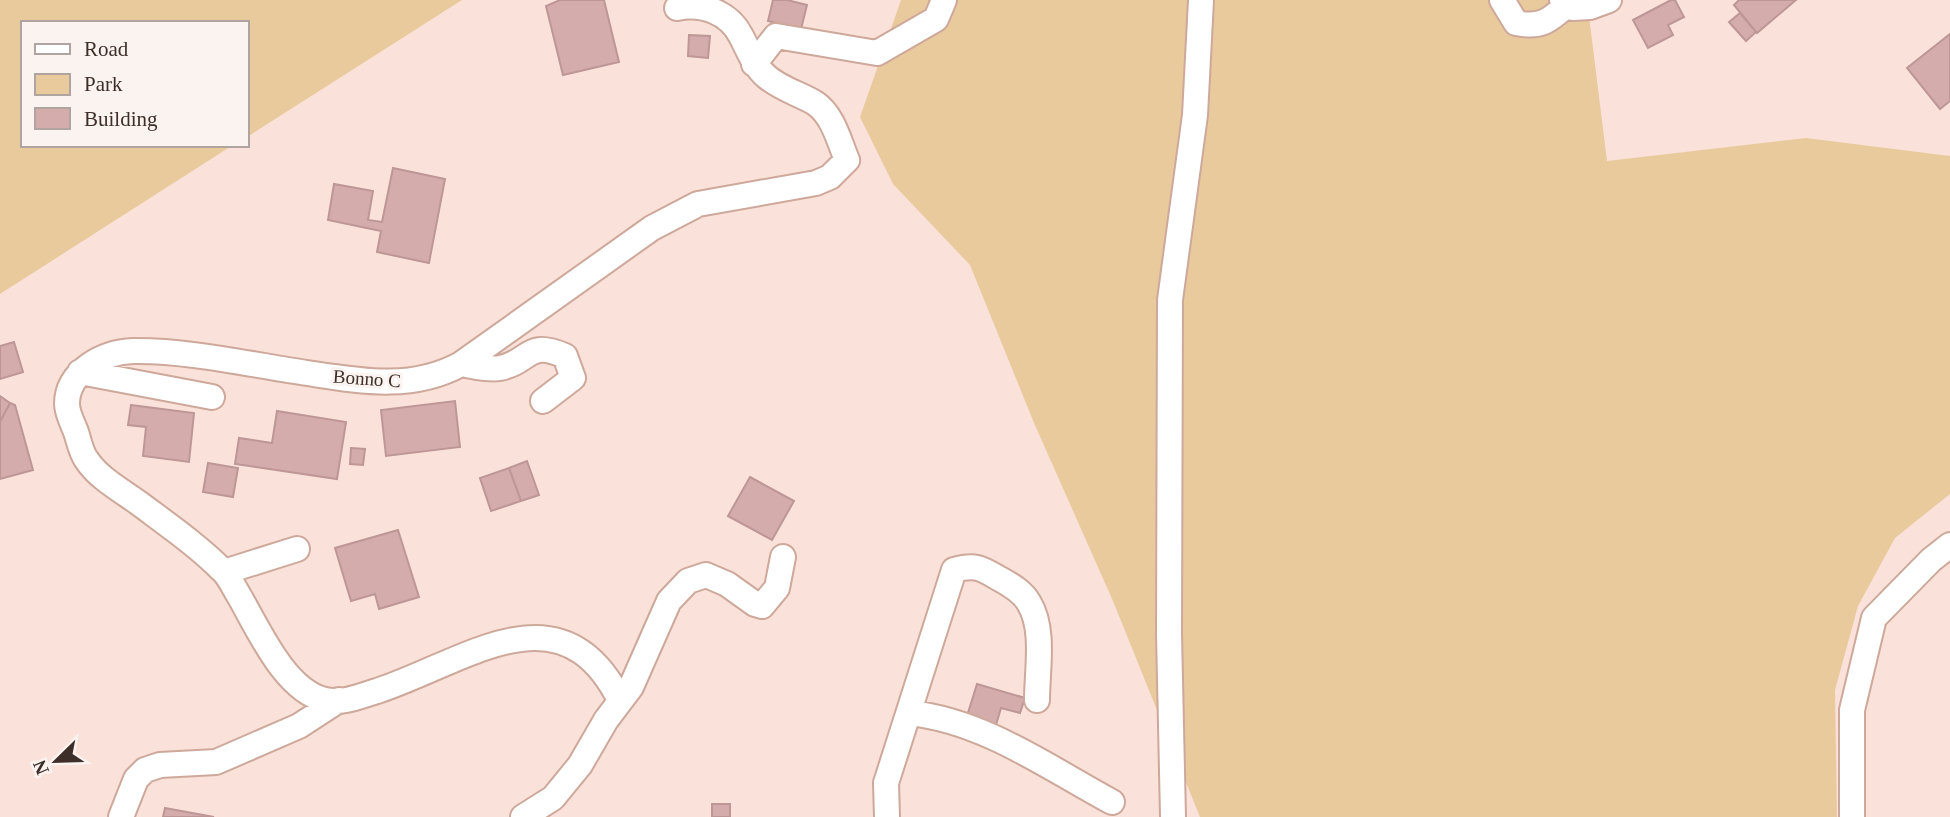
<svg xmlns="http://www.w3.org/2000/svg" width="1950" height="817" viewBox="0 0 1950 817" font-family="Georgia,serif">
	<rect width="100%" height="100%" fill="#fae2da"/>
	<!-- green -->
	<path fill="#e9ca9d" d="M 0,0 L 462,0 L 247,137 L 247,23 L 23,23 L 23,145 L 233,145 L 0,294 Z
		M 901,0 L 1587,0 L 1607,161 L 1806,138 L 1950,156 L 1950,494 L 1895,538 L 1858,606 L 1835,690 L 1837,817 L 1200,817 L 1113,601 L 1034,423 L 970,265 L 893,184 L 860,117 Z"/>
	<!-- building -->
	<path fill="#d4acab" stroke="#bd9695" stroke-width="2" d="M 560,0 L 604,0 L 619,62 L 563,75 L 546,6 Z
		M 773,0 L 787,0 L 807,5 L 801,29 L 768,21 Z
		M 1671,0 L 1675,0 L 1684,17 L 1668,25 L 1673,35 L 1648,48 L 1633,20 Z
		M 1739,0 L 1796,0 L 1757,33 L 1734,5 Z
		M 1740,13 L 1756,32 L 1746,41 L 1729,22 Z
		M 1950,34 L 1950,101 L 1940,109 L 1907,68 Z
		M 689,35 L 710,36 L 708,58 L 688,56 Z
		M 393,168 L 445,179 L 429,263 L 377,252 L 381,231 L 328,220 L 334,184 L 373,191 L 368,220 L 382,222 Z
		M 14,342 L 23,372 L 0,379 L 0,346 Z
		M 0,396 L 10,403 L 0,422 Z
		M 455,401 L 460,447 L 386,456 L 381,410 Z
		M 10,403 L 15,405 L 33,470 L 0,479 L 0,422 Z
		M 131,405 L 194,413 L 189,462 L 143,456 L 146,427 L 128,425 Z
		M 277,411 L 346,422 L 337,479 L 235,464 L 239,438 L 272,443 Z
		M 351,448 L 365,449 L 363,465 L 350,464 Z
		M 527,461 L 539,495 L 521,501 L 509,468 Z
		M 208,463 L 238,468 L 233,497 L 203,492 Z
		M 509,468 L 521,501 L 491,511 L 480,478 Z
		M 750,477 L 794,501 L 772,540 L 728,516 Z
		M 398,530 L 419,597 L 379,609 L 375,594 L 351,601 L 335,548 Z
		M 977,684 L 1025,698 L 1020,713 L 1001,708 L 996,725 L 967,716 Z
		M 712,804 L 730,804 L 730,817 L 712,817 Z
		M 165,808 L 214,817 L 163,817 Z"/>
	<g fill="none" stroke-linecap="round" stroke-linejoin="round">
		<!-- minor casing -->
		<g stroke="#cda89b" stroke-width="28">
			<path id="minor" d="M 1502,0 L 1516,23 C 1541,28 1549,21 1567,5
				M 1562,0 L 1573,8 L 1590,7 L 1609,0
				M 754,64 L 776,36 L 877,53 L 936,19 L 944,0
				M 461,364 C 473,366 488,370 500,368 C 531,362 526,339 565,356 L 573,378 L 543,401
				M 80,372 L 212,397
				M 224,572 L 297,549
				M 620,700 C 561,583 466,662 377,691 C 360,696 343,704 325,700 C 284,690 258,628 238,594 C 233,586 229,576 222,570 C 197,545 168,525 140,504 C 121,490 99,479 86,459 C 81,452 79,441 76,432 C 73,424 67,413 67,404 C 67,371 104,352 133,351 C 187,350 253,365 307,373 C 360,381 412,391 461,364 L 652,228 L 698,204 L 816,183 L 830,177 L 847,160 C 839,141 833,115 815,103 C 800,94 781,89 767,77 C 754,66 749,51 741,36 C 729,12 702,3 677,8
				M 910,713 C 984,721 1047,767 1112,802
				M 121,817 L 136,779 L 145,770 L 160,765 L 216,762 L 299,726 L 339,700
				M 523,817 L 553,798 L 580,765 L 606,720 L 631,687 L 669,601 L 688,581 L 706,575 L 727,584 L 755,604 L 762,606 L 777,588 L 783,557
				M 887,817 L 886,783 L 954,570 C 976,564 981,568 1000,579 C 1011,585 1023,592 1029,603 C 1045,629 1037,670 1037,700
				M 1173,817 L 1169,634 L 1170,300 L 1195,115 L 1201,0
				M 1852,817 L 1852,710 L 1874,618 L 1931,560 L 1950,545"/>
		</g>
		<!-- minor -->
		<use href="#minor" stroke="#fff" stroke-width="24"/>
	</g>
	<g text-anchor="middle" stroke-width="6" stroke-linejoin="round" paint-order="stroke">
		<!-- street labels -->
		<g font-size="19" fill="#3d2e29" stroke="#fbf3f0">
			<text transform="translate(367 378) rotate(4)" y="7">Bonno C</text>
		</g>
	</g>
	<!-- legend -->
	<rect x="21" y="21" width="228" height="126" fill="#fbf3f0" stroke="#afa4a0" stroke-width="2"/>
	<rect x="35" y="44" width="35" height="10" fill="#ffffff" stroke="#afa4a0" stroke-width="2"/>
	<text x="84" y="56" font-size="21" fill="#3d2e29">Road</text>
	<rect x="35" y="74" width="35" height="21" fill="#e9ca9d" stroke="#afa4a0" stroke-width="2"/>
	<text x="84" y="91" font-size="21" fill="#3d2e29">Park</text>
	<rect x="35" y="108" width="35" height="21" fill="#d4acab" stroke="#afa4a0" stroke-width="2"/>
	<text x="84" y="126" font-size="21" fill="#3d2e29">Building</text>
	<!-- north arrow -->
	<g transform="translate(56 761) rotate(247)" stroke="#fbf3f0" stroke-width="5" paint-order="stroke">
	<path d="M0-5L12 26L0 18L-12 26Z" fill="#3d2e29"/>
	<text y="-10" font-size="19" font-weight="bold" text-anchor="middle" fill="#3d2e29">N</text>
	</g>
</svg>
